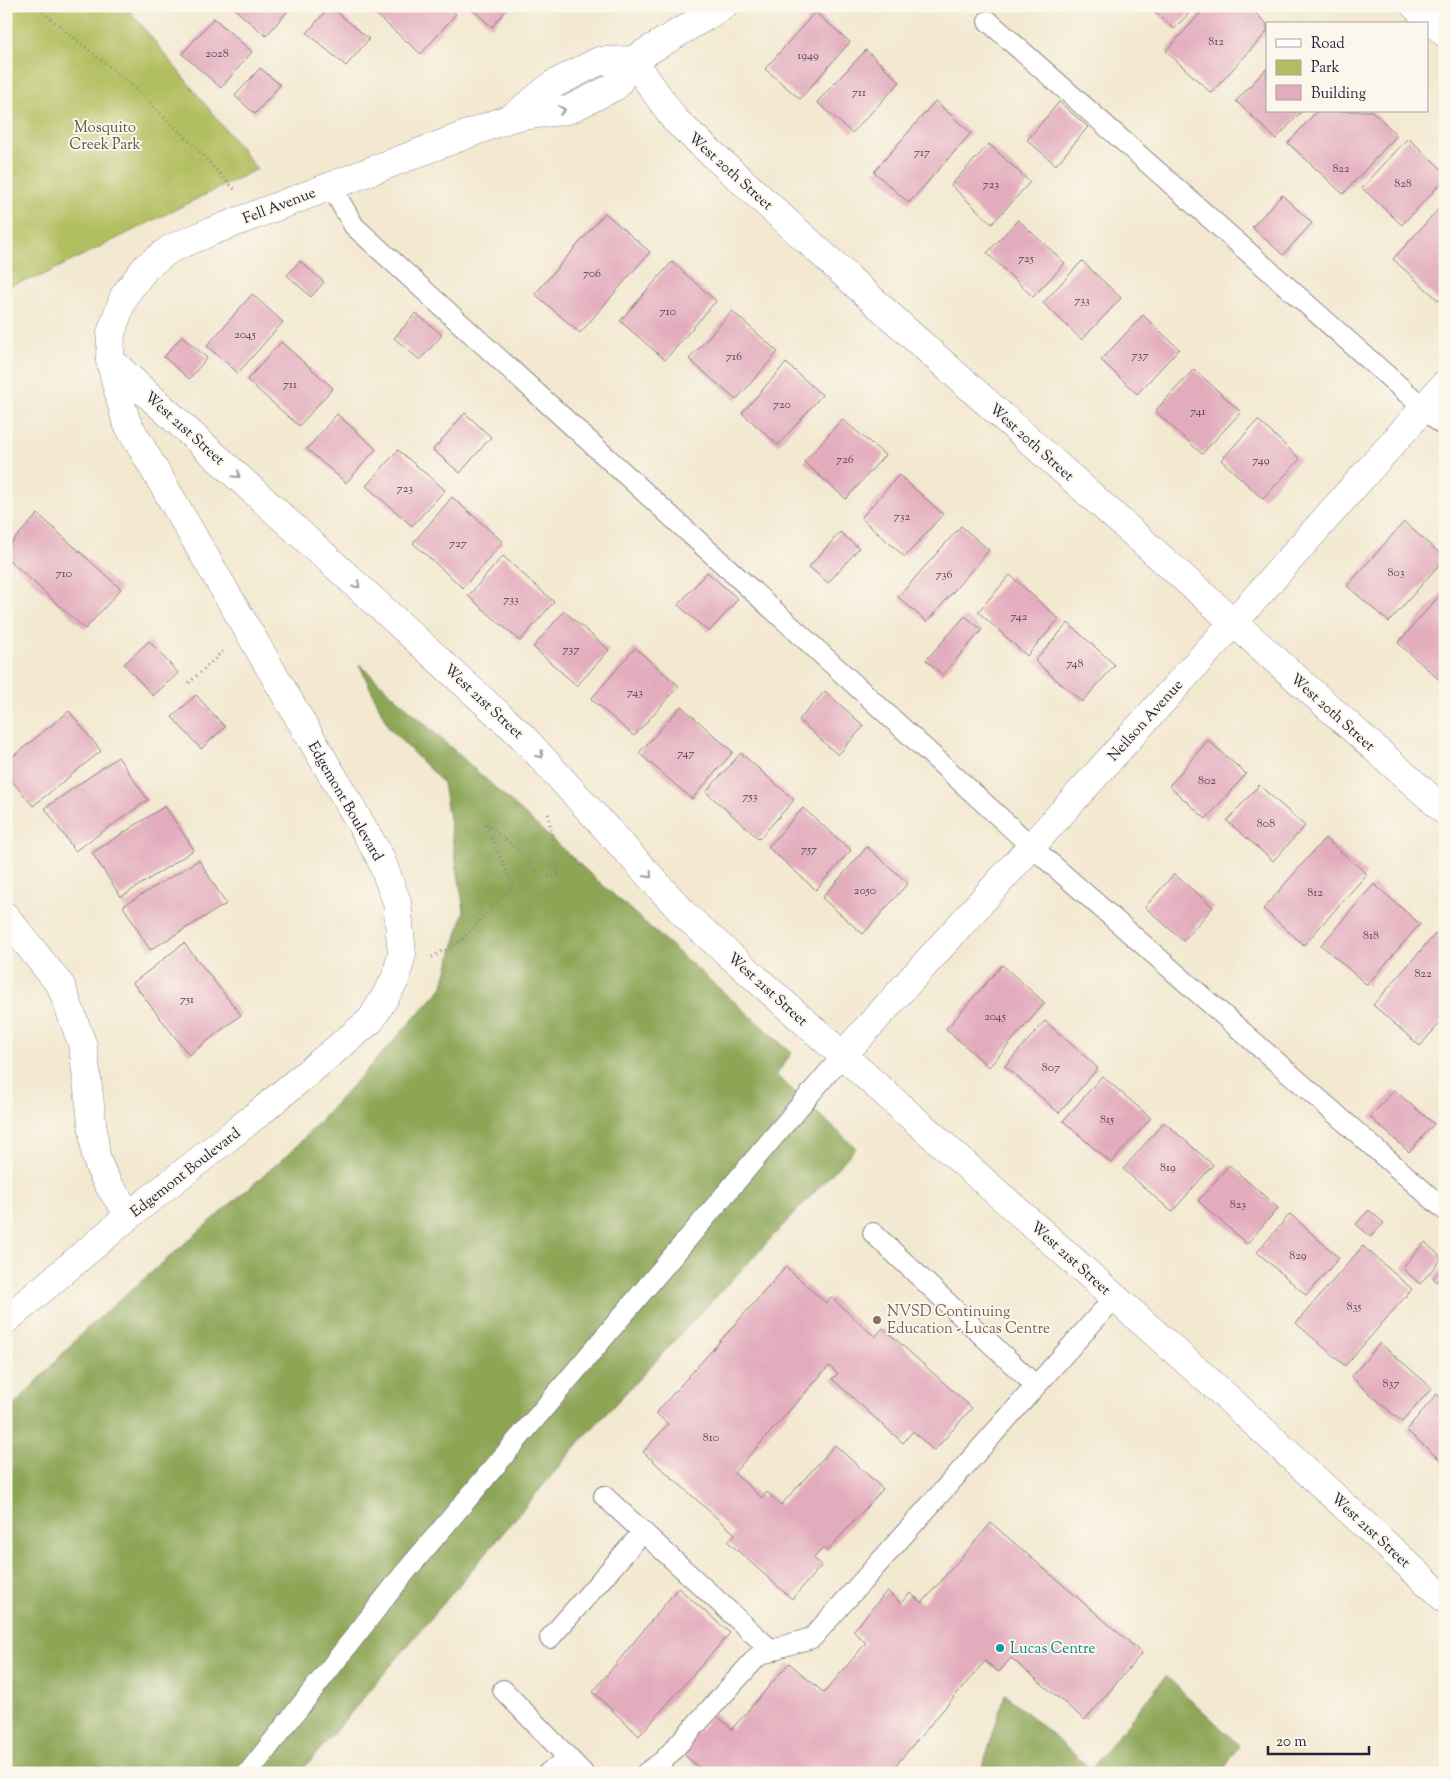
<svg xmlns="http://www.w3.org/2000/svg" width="1451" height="1779" viewBox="0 0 1451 1779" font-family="'Sorts Mill Goudy',serif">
	<rect width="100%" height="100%" fill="#fbf7ec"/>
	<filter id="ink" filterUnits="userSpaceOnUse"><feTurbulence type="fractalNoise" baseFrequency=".02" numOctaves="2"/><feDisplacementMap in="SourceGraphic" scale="10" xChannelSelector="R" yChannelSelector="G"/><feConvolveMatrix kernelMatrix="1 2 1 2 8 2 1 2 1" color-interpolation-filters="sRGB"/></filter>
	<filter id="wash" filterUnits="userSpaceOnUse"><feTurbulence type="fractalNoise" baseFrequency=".0096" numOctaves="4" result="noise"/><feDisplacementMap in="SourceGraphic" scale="20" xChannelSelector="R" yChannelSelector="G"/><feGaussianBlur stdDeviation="1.12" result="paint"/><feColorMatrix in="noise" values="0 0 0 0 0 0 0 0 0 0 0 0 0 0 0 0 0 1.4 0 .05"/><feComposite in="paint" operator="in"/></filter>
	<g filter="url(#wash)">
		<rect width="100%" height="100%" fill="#f3e8d0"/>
		<!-- green -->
		<path fill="#b2bf61" stroke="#6a704e" d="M 6,6 L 126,6 L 257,169 L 39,277 L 6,286 Z"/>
		<!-- forest -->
		<path fill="#8da657" stroke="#586449" d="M 359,664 L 588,872 L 792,1053 L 776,1075 L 856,1148 L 585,1436 L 300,1773 L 6,1773 L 6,1414 L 85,1330 L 294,1149 L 442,988 L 464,910 L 443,783 L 389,728 Z
			M 1166,1676 L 1239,1745 L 1222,1773 L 981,1773 L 1005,1694 L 1091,1769 Z"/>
		<g id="blocks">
			<!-- building -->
			<path fill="#e3acbd" d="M 231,6 L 292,6 L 266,36 Z
				M 330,6 L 369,39 L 346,66 L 307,33 Z
				M 366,6 L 448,6 L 456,14 L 421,54 Z
				M 468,6 L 510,6 L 492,27 Z
				M 1149,6 L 1196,6 L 1174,29 Z
				M 1207,6 L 1248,6 L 1267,24 L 1267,32 L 1211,93 L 1166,51 Z
				M 815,12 L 850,42 L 800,99 L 765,69 Z
				M 214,18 L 252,52 L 221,88 L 182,54 Z
				M 866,50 L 900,82 L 852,133 L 817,102 Z
				M 260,68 L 280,85 L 255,114 L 235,96 Z
				M 1267,68 L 1267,111 L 1302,111 L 1276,139 L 1236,101 Z
				M 935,101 L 971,133 L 909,203 L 874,172 Z
				M 1059,102 L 1088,127 L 1056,165 L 1027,140 Z
				M 1317,111 L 1372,111 L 1397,135 L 1343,194 L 1288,143 Z
				M 1408,138 L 1445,172 L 1445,179 L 1402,225 L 1362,188 Z
				M 989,144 L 1030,182 L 992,224 L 951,185 Z
				M 1282,195 L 1312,223 L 1283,255 L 1252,227 Z
				M 1445,202 L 1445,295 L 1439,301 L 1393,259 Z
				M 605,213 L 650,252 L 580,333 L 535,294 Z
				M 1018,220 L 1065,263 L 1033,297 L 987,253 Z
				M 300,261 L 324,282 L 311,297 L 287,275 Z
				M 1082,261 L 1121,298 L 1082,340 L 1043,303 Z
				M 672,262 L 716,301 L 665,360 L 620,321 Z
				M 252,294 L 283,322 L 238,373 L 207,346 Z
				M 732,311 L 778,352 L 736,400 L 689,359 Z
				M 416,313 L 442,335 L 420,360 L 394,338 Z
				M 1143,315 L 1179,349 L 1137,394 L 1101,360 Z
				M 182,336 L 207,358 L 189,379 L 164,357 Z
				M 281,342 L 333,388 L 299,426 L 247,380 Z
				M 786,363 L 822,395 L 778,445 L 742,413 Z
				M 1194,369 L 1241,412 L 1202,454 L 1155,411 Z
				M 465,413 L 491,437 L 460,473 L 433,450 Z
				M 337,414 L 376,449 L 346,483 L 307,449 Z
				M 842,419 L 885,455 L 846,499 L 804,462 Z
				M 1258,420 L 1300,459 L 1263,499 L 1221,460 Z
				M 398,450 L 445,490 L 412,526 L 366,486 Z
				M 899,475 L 943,514 L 905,557 L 861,518 Z
				M 452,497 L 503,542 L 463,588 L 413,543 Z
				M 38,514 L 121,589 L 85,629 L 6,557 L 6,548 Z
				M 1404,522 L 1445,558 L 1389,622 L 1347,586 Z
				M 961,526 L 989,550 L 927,622 L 898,597 Z
				M 840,532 L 859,548 L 828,583 L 809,567 Z
				M 503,556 L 554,602 L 520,641 L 468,596 Z
				M 707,572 L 738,599 L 709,632 L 678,605 Z
				M 1010,575 L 1059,619 L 1027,656 L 978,612 Z
				M 1445,589 L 1445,683 L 1444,684 L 1398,643 Z
				M 564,611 L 609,650 L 577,686 L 533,647 Z
				M 965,616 L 982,630 L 942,675 L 926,660 Z
				M 1068,623 L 1115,665 L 1082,702 L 1035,661 Z
				M 149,641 L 178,673 L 153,696 L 124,664 Z
				M 635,648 L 679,686 L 634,736 L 591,699 Z
				M 825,691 L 864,726 L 838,755 L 799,720 Z
				M 196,695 L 225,727 L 201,749 L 172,717 Z
				M 681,706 L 733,752 L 692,799 L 639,753 Z
				M 69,711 L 101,751 L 33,806 L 6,774 L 6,762 Z
				M 1208,740 L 1246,774 L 1206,819 L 1169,786 Z
				M 741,753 L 794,800 L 759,839 L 706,792 Z
				M 118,757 L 148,800 L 75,851 L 45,808 Z
				M 1259,785 L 1305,826 L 1273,861 L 1227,821 Z
				M 165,806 L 194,850 L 121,897 L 92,853 Z
				M 803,808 L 851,850 L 816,890 L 768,847 Z
				M 1325,838 L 1367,874 L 1304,945 L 1263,909 Z
				M 867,847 L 908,883 L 863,934 L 822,898 Z
				M 199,860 L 226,904 L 150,950 L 123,906 Z
				M 1174,874 L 1213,907 L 1183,941 L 1145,907 Z
				M 1374,884 L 1420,924 L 1367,985 L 1321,945 Z
				M 1436,933 L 1445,941 L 1445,1017 L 1420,1046 L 1373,1005 Z
				M 184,943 L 241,1015 L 189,1055 L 133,983 Z
				M 1002,965 L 1045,1003 L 989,1067 L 946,1029 Z
				M 1045,1021 L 1098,1068 L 1059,1113 L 1005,1066 Z
				M 1102,1076 L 1151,1118 L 1111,1163 L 1063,1121 Z
				M 1394,1090 L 1434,1124 L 1409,1152 L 1370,1117 Z
				M 1164,1122 L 1213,1165 L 1172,1212 L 1123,1169 Z
				M 1229,1165 L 1278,1208 L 1247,1244 L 1198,1201 Z
				M 1369,1210 L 1384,1223 L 1371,1237 L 1356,1224 Z
				M 1290,1214 L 1339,1258 L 1306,1295 L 1257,1252 Z
				M 1425,1242 L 1442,1258 L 1420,1284 L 1402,1268 Z
				M 1363,1246 L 1412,1289 L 1345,1366 L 1296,1323 Z
				M 1445,1265 L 1445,1289 L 1433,1278 Z
				M 786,1267 L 826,1303 L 831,1297 L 875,1337 L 883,1328 L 972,1408 L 934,1451 L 913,1431 L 903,1443 L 832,1379 L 838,1374 L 829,1366 L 734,1473 L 762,1498 L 767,1492 L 781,1505 L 835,1445 L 883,1489 L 827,1551 L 823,1548 L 814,1558 L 822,1565 L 792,1599 L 728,1542 L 735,1534 L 643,1452 L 668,1424 L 656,1413 Z
				M 1380,1343 L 1432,1388 L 1402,1422 L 1351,1377 Z
				M 1437,1394 L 1445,1401 L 1445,1464 L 1406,1430 Z
				M 991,1523 L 1142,1653 L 1085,1720 L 1011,1658 L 999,1672 L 985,1661 L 889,1773 L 705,1773 L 681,1752 L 714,1713 L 732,1729 L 789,1663 L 824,1693 L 866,1643 L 853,1631 L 887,1591 L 901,1603 L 910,1593 L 922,1603 Z
				M 678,1588 L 730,1633 L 639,1736 L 593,1692 Z"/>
		</g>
	</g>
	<g filter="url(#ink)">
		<use href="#blocks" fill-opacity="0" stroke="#8a8586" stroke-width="1"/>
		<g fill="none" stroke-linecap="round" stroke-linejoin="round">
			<!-- lane casing -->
			<g stroke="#8a8586" stroke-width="22">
				<path id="lane" d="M 988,21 L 1445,427
					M 331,186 L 354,226 L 1031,846 L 1445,1210
					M 873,1233 L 1036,1386
					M 604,1496 L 772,1651
					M 550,1638 L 643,1532
					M 503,1690 L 583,1773
					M 248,1773 L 402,1576 L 843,1055
					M 548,1773 L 569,1758
					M 646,1773 L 663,1761 L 757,1657 L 780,1647 L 812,1638 L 1115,1297"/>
			</g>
			<!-- street casing -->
			<g stroke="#8a8586" stroke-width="29">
				<path id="street" d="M 1415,6 L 1445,33
					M 633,60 L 675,120 L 909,333 L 1445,811
					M 110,360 L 522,736 L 687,917 L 1229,1399 L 1445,1599
					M 6,917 L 61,986 L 83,1046 L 96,1156 C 102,1179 116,1196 130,1215
					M 843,1055 L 1233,623 L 1445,384"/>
			</g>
			<!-- secondary casing -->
			<g stroke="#8a8586" stroke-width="29">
				<path id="secondary" d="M 513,117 L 554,84 L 599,61 L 633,60
					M 6,1320 L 130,1215 L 259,1113 L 371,1020 L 395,980 L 402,954 L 397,902 L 380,857 L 126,421 L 110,360 L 111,333 L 124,296 L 146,267 L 170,249 L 210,232 L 513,117 L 568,110 L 616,86 L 633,60 L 723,6"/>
			</g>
			<!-- path -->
			<path stroke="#8a8586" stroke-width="3" stroke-dasharray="1 4" stroke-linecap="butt" d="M 35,6 L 126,80 L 196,148 L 235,190
				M 189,683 L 223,651
				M 486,824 L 517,849 L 543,879 L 558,874 L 548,812
				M 432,957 L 461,941 L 513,885 L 485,824"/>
			<!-- lane -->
			<use href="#lane" stroke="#fff" stroke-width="20"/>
			<!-- street -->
			<use href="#street" stroke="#fff" stroke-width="28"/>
			<!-- secondary -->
			<use href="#secondary" stroke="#fff" stroke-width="28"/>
		</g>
		<!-- one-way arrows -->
		<defs><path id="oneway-chevron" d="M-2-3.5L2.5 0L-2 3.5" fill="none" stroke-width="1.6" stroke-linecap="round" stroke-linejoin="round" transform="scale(1.25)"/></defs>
		<g stroke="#9c9ca7">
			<use href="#oneway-chevron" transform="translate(562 110) rotate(-10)"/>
			<use href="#oneway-chevron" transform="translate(237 475) rotate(42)"/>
			<use href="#oneway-chevron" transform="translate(357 585) rotate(42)"/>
			<use href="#oneway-chevron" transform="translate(540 755) rotate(48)"/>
			<use href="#oneway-chevron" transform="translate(649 875) rotate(48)"/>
		</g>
	</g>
	<!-- markers -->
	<circle fill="#8d6e63" stroke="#fbf7ec" stroke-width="2" cx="877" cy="1320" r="5"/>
	<circle fill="#0f9aa8" stroke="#fbf7ec" stroke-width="2" cx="1000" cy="1648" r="5"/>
	<g text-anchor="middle" stroke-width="4" stroke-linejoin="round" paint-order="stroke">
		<!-- number labels -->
		<g font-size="12" fill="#52445c">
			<text x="1216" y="45">812</text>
			<text x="217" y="57">2028</text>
			<text x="808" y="59">1949</text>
			<text x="859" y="96">711</text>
			<text x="922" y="156">717</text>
			<text x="1341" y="172">822</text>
			<text x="1403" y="187">828</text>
			<text x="991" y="188">723</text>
			<text x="1026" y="262">725</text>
			<text x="592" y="277">706</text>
			<text x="1082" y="304">733</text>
			<text x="668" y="315">710</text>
			<text x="245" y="338">2045</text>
			<text x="1140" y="359">737</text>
			<text x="734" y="360">716</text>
			<text x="290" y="388">711</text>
			<text x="782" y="408">720</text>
			<text x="1198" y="415">741</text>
			<text x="845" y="463">726</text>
			<text x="1261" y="464">749</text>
			<text x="405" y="492">723</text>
			<text x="902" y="520">732</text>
			<text x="458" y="547">727</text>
			<text x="1396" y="576">803</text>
			<text x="64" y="577">710</text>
			<text x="944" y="578">736</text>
			<text x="511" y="603">733</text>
			<text x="1019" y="620">742</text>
			<text x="571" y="653">737</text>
			<text x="1075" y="667">748</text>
			<text x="635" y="696">743</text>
			<text x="686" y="757">747</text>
			<text x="1207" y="784">802</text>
			<text x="750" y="800">753</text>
			<text x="1266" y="827">808</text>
			<text x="809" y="853">757</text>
			<text x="865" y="894">2050</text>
			<text x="1315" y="896">812</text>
			<text x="1371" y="939">818</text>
			<text x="1423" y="977">822</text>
			<text x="187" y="1003">751</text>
			<text x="995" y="1020">2045</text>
			<text x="1051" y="1071">807</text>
			<text x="1107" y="1123">815</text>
			<text x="1168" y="1171">819</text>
			<text x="1238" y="1208">823</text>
			<text x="1298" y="1259">829</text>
			<text x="1354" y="1310">835</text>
			<text x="1391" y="1387">837</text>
			<text x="711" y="1441">810</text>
		</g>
		<!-- park labels -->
		<g font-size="15" fill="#545948" stroke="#fbf7ec">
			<text x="105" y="132">Mosquito<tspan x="105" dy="17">Creek Park</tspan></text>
		</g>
		<!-- street labels -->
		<g font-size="15" fill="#22223b" stroke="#fbf7ec">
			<text transform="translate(731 171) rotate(42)" y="5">West 20th Street</text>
			<text transform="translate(279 205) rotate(-21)" y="5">Fell Avenue</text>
			<text transform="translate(185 428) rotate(42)" y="5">West 21st Street</text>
			<text transform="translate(1032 442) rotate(42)" y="5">West 20th Street</text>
			<text transform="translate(484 701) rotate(43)" y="5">West 21st Street</text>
			<text transform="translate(1333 712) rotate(42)" y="5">West 20th Street</text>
			<text transform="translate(1145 720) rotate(-48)" y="5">Neilson Avenue</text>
			<text transform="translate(346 801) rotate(60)" y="5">Edgemont Boulevard</text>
			<text transform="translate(768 989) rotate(42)" y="5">West 21st Street</text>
			<text transform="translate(185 1172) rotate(-38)" y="5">Edgemont Boulevard</text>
			<text transform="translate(1071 1258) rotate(42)" y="5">West 21st Street</text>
			<text transform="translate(1371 1530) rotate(43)" y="5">West 21st Street</text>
		</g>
		<!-- education labels -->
		<g font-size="15" fill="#785e54" stroke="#fbf7ec" text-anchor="start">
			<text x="887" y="1316">NVSD Continuing<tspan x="887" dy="17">Education - Lucas Centre</tspan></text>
		</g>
		<!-- culture labels -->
		<g font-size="15" fill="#0d838f" stroke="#fbf7ec" text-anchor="start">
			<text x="1010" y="1653">Lucas Centre</text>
		</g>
	</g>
	<!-- margin -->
	<rect width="1451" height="1779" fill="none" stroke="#fbf7ec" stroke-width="25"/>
	<!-- legend -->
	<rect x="1266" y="22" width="162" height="90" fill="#fbf7ec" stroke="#a4a2a5"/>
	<rect x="1276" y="39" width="25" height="8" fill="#ffffff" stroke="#a4a2a5"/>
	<text x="1311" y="48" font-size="15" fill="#22223b">Road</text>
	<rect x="1276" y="60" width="25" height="15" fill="#b2bf61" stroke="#a4a2a5"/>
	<text x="1311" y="72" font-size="15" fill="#22223b">Park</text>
	<rect x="1276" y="85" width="25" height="15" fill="#e3acbd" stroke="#a4a2a5"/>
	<text x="1311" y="98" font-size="15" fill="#22223b">Building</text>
	<!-- scale -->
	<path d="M1268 1746v8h101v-8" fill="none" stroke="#22223b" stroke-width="2.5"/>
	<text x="1276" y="1746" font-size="15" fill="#22223b" stroke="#fbf7ec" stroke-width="4" paint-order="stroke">20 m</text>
</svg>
